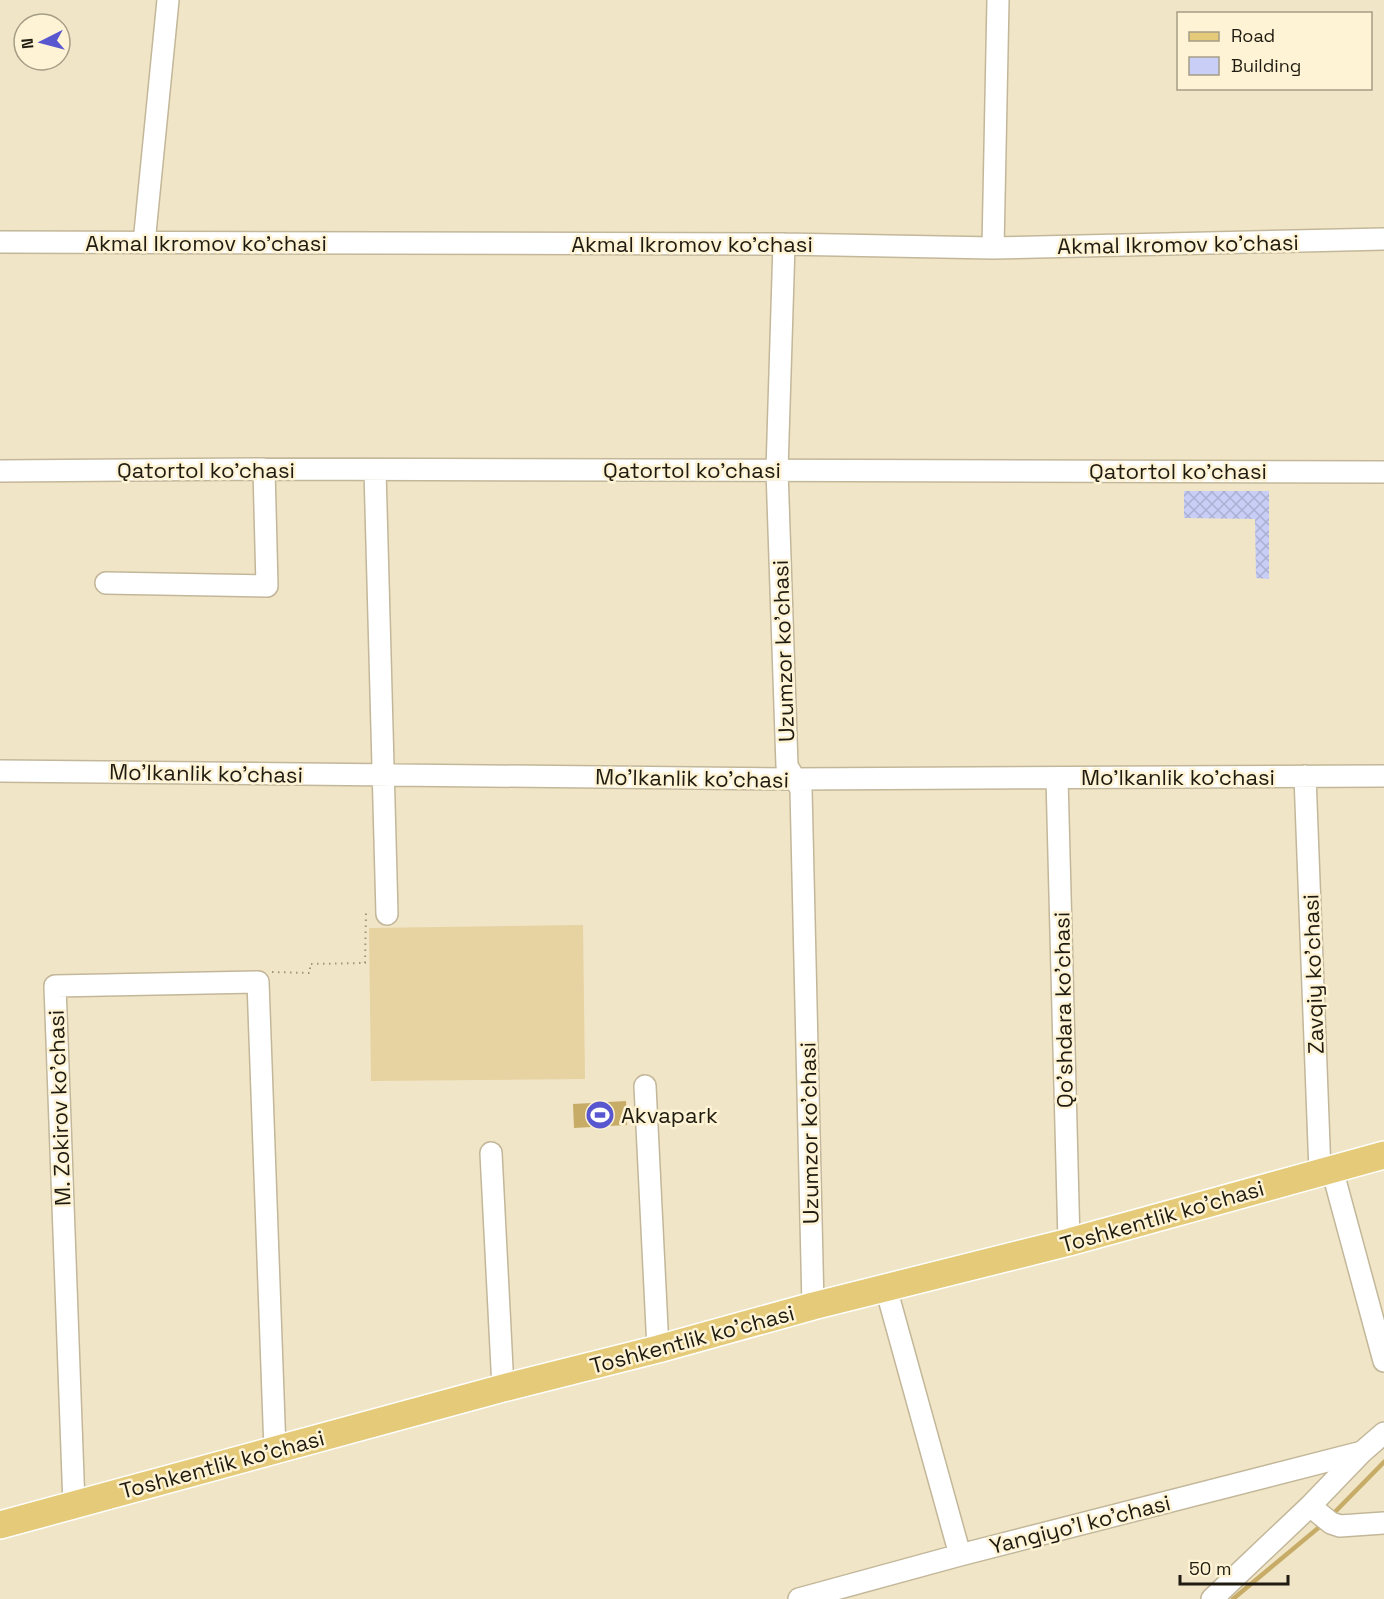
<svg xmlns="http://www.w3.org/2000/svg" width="1384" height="1599" viewBox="0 0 1384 1599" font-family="'Space Grotesk',sans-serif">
	<defs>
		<pattern id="building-cross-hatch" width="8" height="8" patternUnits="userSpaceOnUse" patternTransform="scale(1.5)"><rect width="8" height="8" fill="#c8cef6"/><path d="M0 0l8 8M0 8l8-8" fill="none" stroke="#abb0d2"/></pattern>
	</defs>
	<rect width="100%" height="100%" fill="#f1e5c7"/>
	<!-- garden -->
	<path fill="#e7d3a1" d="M 583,925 L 585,1079 L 371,1081 L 369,928 Z"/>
	<!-- water -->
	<path fill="#c6ac67" d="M 626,1101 L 627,1125 L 574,1128 L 573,1104 Z"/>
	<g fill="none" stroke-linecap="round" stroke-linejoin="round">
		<!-- stream -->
		<path stroke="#c6ac67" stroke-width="4.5" d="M 1331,1516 L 1384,1462
			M 1233,1599 L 1323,1524"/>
	</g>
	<!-- building -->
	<path fill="url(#building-cross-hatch)" d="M 1184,491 L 1269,491 L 1269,579 L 1256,578 L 1255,519 L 1184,518 Z"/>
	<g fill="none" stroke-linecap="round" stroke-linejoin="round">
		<!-- minor casing -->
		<g stroke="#c3b79a" stroke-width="24">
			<path id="minor" d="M 0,242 L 784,244 L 993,248 L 1384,239
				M 144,243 L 168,0
				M 784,244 L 777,470 L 787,766 L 801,789 L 813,1306
				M 993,248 L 998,0
				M 375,470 L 387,914
				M 0,471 L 264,469 L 1384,472
				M 106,583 L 267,586 L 264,469
				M 0,771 L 794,779 L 1384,776
				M 1305,776 L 1320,1172
				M 1057,778 L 1069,1242
				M 645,1086 L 658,1349
				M 491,1153 L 503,1388
				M 1332,1169 L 1384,1361
				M 886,1288 L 960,1555
				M 74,1505 L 55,986 L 258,982 L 275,1450
				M 1310,1506 L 1331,1523 L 1340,1526 L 1384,1523
				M 799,1599 L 960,1555 L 1362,1452
				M 1212,1599 L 1310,1506 L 1362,1452 L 1384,1433"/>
		</g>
		<!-- major casing -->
		<g stroke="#fff" stroke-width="30">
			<path id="major" d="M 0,1525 L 503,1388 L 658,1349 L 813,1306 L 1069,1242 L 1384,1155"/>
		</g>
		<!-- path -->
		<path stroke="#9e957e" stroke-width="2" stroke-dasharray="1.5 4.5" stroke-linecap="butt" d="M 272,972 L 310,973 L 310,964 L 365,963 L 366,913 L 370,913"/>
		<!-- minor -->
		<use href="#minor" stroke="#fff" stroke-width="21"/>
		<!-- major -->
		<use href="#major" stroke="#e5cb79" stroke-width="27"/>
	</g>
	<!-- icons -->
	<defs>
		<g id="stadium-disc" transform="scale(1.5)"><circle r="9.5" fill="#5857cf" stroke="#fef3d4"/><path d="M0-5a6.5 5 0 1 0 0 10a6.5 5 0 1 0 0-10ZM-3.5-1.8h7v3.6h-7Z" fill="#fff"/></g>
	</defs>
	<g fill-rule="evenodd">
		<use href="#stadium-disc" x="600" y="1115"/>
	</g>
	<g text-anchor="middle" stroke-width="5" stroke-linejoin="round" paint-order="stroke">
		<!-- street labels -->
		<g font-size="22" fill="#1f1b10" stroke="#fef3d4">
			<text x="206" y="251">Akmal Ikromov ko'chasi</text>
			<text x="692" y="252">Akmal Ikromov ko'chasi</text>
			<text transform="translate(1178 244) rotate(-1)" y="8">Akmal Ikromov ko'chasi</text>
			<text x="206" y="478">Qatortol ko'chasi</text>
			<text x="692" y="478">Qatortol ko'chasi</text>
			<text x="1178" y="479">Qatortol ko'chasi</text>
			<text transform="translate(783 651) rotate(-92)" y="8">Uzumzor ko'chasi</text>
			<text transform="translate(206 773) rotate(1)" y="8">Mo'lkanlik ko'chasi</text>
			<text x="1178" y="785">Mo'lkanlik ko'chasi</text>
			<text transform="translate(692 778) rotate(1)" y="8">Mo'lkanlik ko'chasi</text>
			<text transform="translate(1313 974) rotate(-92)" y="8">Zavqiy ko'chasi</text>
			<text transform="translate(1063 1010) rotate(-91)" y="8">Qo'shdara ko'chasi</text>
			<text transform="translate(59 1108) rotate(-92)" y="8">M. Zokirov ko'chasi</text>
			<text transform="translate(809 1133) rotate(-91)" y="8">Uzumzor ko'chasi</text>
			<text transform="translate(1162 1216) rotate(-16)" y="8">Toshkentlik ko'chasi</text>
			<text transform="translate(692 1339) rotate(-15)" y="8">Toshkentlik ko'chasi</text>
			<text transform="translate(222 1464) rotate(-15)" y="8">Toshkentlik ko'chasi</text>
			<text transform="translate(1080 1524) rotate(-14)" y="8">Yangiyo'l ko'chasi</text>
		</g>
		<!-- poi labels -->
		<g font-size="22" fill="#1f1b10" stroke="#fef3d4" text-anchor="start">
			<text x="621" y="1123">Akvapark</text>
		</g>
	</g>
	<!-- legend -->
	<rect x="1177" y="12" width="195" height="78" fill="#fef3d4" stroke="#a59d86" stroke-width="1.5"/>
	<rect x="1189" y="32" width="30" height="9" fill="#e5cb79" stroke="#a59d86" stroke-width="1.5"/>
	<text x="1231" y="42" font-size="18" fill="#1f1b10">Road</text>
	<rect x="1189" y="57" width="30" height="18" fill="#c8cef6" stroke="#a59d86" stroke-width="1.5"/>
	<text x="1231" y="72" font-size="18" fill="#1f1b10">Building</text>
	<!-- north arrow -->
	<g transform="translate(42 42) rotate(264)"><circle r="28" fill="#fef3d4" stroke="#a59d86" stroke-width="1.5"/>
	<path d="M0-4.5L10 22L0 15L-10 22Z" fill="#5857cf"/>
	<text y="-9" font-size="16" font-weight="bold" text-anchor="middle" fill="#1f1b10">N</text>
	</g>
	<!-- scale -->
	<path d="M1180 1575v9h108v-9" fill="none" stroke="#1f1b10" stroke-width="3"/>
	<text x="1189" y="1575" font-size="18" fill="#1f1b10" stroke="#fef3d4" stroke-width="4.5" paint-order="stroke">50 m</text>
</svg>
